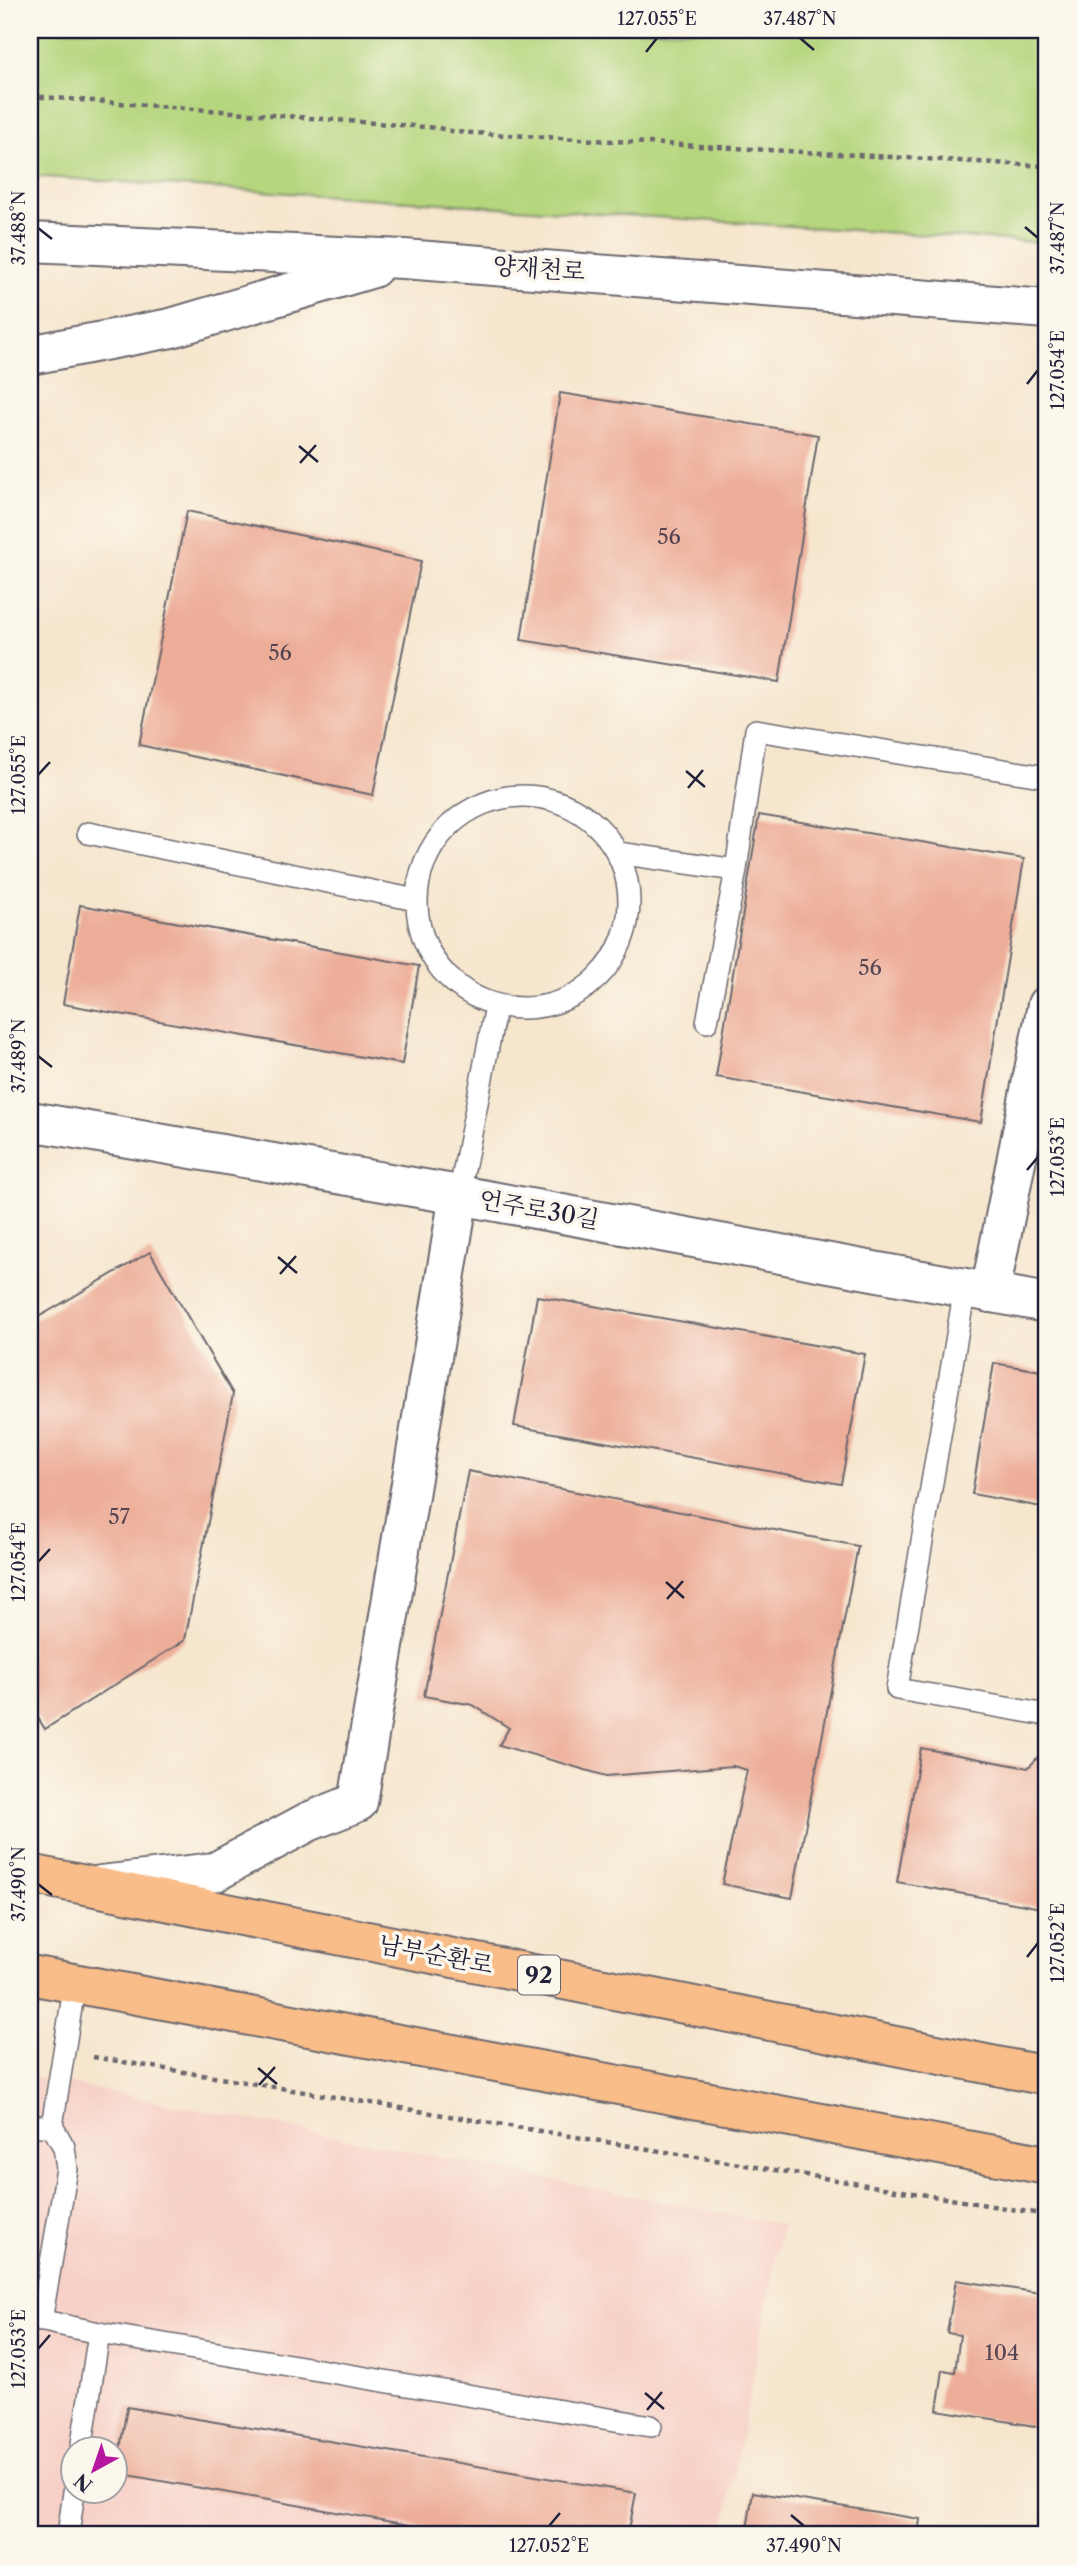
<svg xmlns="http://www.w3.org/2000/svg" width="1077" height="2565" viewBox="0 0 1077 2565" font-family="'Libre Caslon Text','Noto Serif KR',serif">
	<rect width="100%" height="100%" fill="#fbf7ec"/>
	<filter id="ink" filterUnits="userSpaceOnUse"><feTurbulence type="fractalNoise" baseFrequency=".0143" numOctaves="2"/><feDisplacementMap in="SourceGraphic" scale="14" xChannelSelector="R" yChannelSelector="G"/><feConvolveMatrix kernelMatrix="1 2 1 2 8 2 1 2 1" color-interpolation-filters="sRGB"/></filter>
	<filter id="wash" filterUnits="userSpaceOnUse"><feTurbulence type="fractalNoise" baseFrequency=".00686" numOctaves="4" result="noise"/><feDisplacementMap in="SourceGraphic" scale="28" xChannelSelector="R" yChannelSelector="G"/><feGaussianBlur stdDeviation="1.57" result="paint"/><feColorMatrix in="noise" values="0 0 0 0 0 0 0 0 0 0 0 0 0 0 0 0 0 1.4 0 .05"/><feComposite in="paint" operator="in"/></filter>
	<g filter="url(#wash)">
		<rect width="100%" height="100%" fill="#f6e6ce"/>
		<!-- built -->
		<path fill="#f7d1c7" fill-rule="evenodd" d="M 30,2076 L 782,2225 L 723,2535 L 30,2535 ZM 74,2450 L 116,2450 L 116,2492 L 74,2492 Z"/>
		<!-- green -->
		<path fill="#b6d67e" stroke="#6c7c5c" stroke-width="2" d="M 30,30 L 1047,30 L 1047,243 L 30,176 Z"/>
		<g id="blocks">
			<!-- building -->
			<path fill="#edae99" d="M 560,393 L 818,435 L 779,682 L 521,640 Z
				M 187,511 L 421,561 L 373,795 L 139,745 Z
				M 759,815 L 1024,859 L 981,1122 L 716,1077 Z
				M 80,905 L 419,966 L 402,1064 L 63,1004 Z
				M 150,1252 L 233,1394 L 185,1640 L 45,1729 L 30,1705 L 30,1322 Z
				M 537,1296 L 865,1354 L 841,1484 L 514,1426 Z
				M 994,1363 L 1047,1372 L 1047,1508 L 972,1494 Z
				M 468,1471 L 858,1546 L 792,1898 L 722,1884 L 747,1770 L 733,1766 L 606,1776 L 499,1745 L 509,1728 L 473,1705 L 424,1696 Z
				M 921,1748 L 1028,1768 L 1039,1756 L 1047,1752 L 1047,1909 L 897,1882 Z
				M 956,2280 L 1047,2294 L 1047,2428 L 937,2410 L 943,2370 L 955,2372 L 960,2335 L 947,2333 Z
				M 127,2407 L 636,2493 L 628,2535 L 465,2535 L 116,2473 Z
				M 753,2492 L 920,2519 L 918,2535 L 746,2535 Z"/>
		</g>
	</g>
	<g filter="url(#ink)">
		<use href="#blocks" fill-opacity="0" stroke="#6c676e" stroke-width="2"/>
		<g fill="none" stroke-linecap="round" stroke-linejoin="round">
			<!-- service casing -->
			<g stroke="#6c676e" stroke-width="24">
				<path id="service" d="M417 902a106 106 0 1 1 212 0a106 106 0 1 1-212 0Z
					M 88,833 L 416,900
					M 618,853 L 736,870 L 707,1022
					M 736,870 L 756,730 L 1047,777
					M 459,1195 L 496,1006
					M 965,1288 L 897,1689 L 1047,1715
					M 30,2126 L 52,2126
					M 30,2318 L 99,2333 L 81,2450
					M 41,2321 L 67,2169 L 64,2147 L 52,2126 L 75,1983
					M 99,2333 L 651,2426
					M 68,2535 L 74,2492"/>
			</g>
			<!-- minor casing -->
			<g stroke="#6c676e" stroke-width="42">
				<path id="minor" d="M 990,1293 L 1047,1005
					M 101,1885 L 215,1872 L 308,1822 L 358,1802 L 459,1195"/>
			</g>
			<!-- tertiary casing -->
			<g stroke="#6c676e" stroke-width="42">
				<path id="tertiary" d="M 30,242 L 404,259 L 1047,309
					M 30,355 L 171,328 L 373,268
					M 30,1121 L 459,1195 L 1047,1303"/>
			</g>
			<!-- primary casing -->
			<g stroke="#6c676e" stroke-width="42">
				<path id="primary" d="M 30,1874 L 1047,2076
					M 30,1975 L 1047,2165"/>
			</g>
			<!-- path -->
			<path stroke="#6c676e" stroke-width="4.5" stroke-dasharray="5 5" stroke-linecap="butt" d="M 30,96 L 438,128 L 456,132 L 1047,166
				M 93,2057 L 1047,2215"/>
			<!-- service -->
			<use href="#service" stroke="#fff" stroke-width="21"/>
			<!-- minor -->
			<use href="#minor" stroke="#fff" stroke-width="38"/>
			<!-- tertiary -->
			<use href="#tertiary" stroke="#fff" stroke-width="38"/>
			<!-- primary -->
			<use href="#primary" stroke="#f8bd89" stroke-width="38"/>
		</g>
	</g>
	<!-- ticks -->
	<path fill="none" stroke="#22223b" stroke-width="2.5" d="M 800,38 L 814,50M 646,52 L 657,38M 1025,227 L 1038,238M 38,228 L 52,239M 1027,384 L 1038,370M 299,446 L 318,462M 300,463 L 316,445M 686,771 L 705,787M 38,775 L 50,762M 688,788 L 703,770M 38,1056 L 52,1067M 1027,1170 L 1038,1157M 278,1257 L 297,1273M 280,1274 L 296,1256M 38,1562 L 50,1549M 666,1582 L 684,1598M 667,1599 L 683,1581M 38,1884 L 52,1895M 1027,1957 L 1038,1943M 258,2068 L 277,2084M 259,2085 L 275,2067M 38,2349 L 50,2335M 645,2393 L 664,2409M 647,2410 L 662,2392M 791,2515 L 804,2526M 549,2526 L 560,2513"/>
	<g text-anchor="middle" stroke-width="7" stroke-linejoin="round" paint-order="stroke">
		<!-- number labels -->
		<g font-size="21" fill="#554552">
			<text x="669" y="544">56</text>
			<text x="280" y="660">56</text>
			<text x="870" y="975">56</text>
			<text x="119" y="1524">57</text>
			<text x="1002" y="2360">104</text>
		</g>
		<!-- shield labels -->
		<rect fill="#fbf7ec" stroke="#636270" stroke-width="2" x="518" y="1955.5" width="42" height="39" rx="5"/>
		<g font-size="23" font-weight="bold" fill="#22223b">
			<text x="539" y="1983">92</text>
		</g>
		<!-- street labels -->
		<g font-size="24" fill="#22223b" stroke="#fbf7ec">
			<text transform="translate(539 269) rotate(4)" y="8">양재천로</text>
			<text transform="translate(539 1210) rotate(10)" y="8">언주로30길</text>
			<text transform="translate(436 1955) rotate(11)" y="8">남부순환로</text>
		</g>
	</g>
	<!-- margin -->
	<rect width="1077" height="2565" fill="none" stroke="#fbf7ec" stroke-width="77"/>
	<!-- north arrow -->
	<g transform="translate(94 2470) rotate(220)"><circle r="33" fill="#fbf7ec" stroke="#a4a2a5" stroke-width="2"/>
	<path d="M0-5L12 26L0 18L-12 26Z" fill="#b5179e"/>
	<text y="-10" font-size="19" font-weight="bold" text-anchor="middle" fill="#22223b">N</text>
	</g>
	<rect x="38" y="38" width="1000" height="2488" fill="none" stroke="#22223b" stroke-width="2.5"/>
	<g font-size="18" text-anchor="middle" fill="#22223b">
		<text x="657" y="25">127.055°E</text>
		<text x="800" y="25">37.487°N</text>
		<text transform="translate(19 228) rotate(-90)" y="6">37.488°N</text>
		<text transform="translate(1058 238) rotate(-90)" y="6">37.487°N</text>
		<text transform="translate(1058 370) rotate(-90)" y="6">127.054°E</text>
		<text transform="translate(19 775) rotate(-90)" y="6">127.055°E</text>
		<text transform="translate(19 1056) rotate(-90)" y="6">37.489°N</text>
		<text transform="translate(1058 1157) rotate(-90)" y="6">127.053°E</text>
		<text transform="translate(19 1562) rotate(-90)" y="6">127.054°E</text>
		<text transform="translate(19 1884) rotate(-90)" y="6">37.490°N</text>
		<text transform="translate(1058 1943) rotate(-90)" y="6">127.052°E</text>
		<text transform="translate(19 2349) rotate(-90)" y="6">127.053°E</text>
		<text x="549" y="2552">127.052°E</text>
		<text x="804" y="2552">37.490°N</text>
	</g>
</svg>
